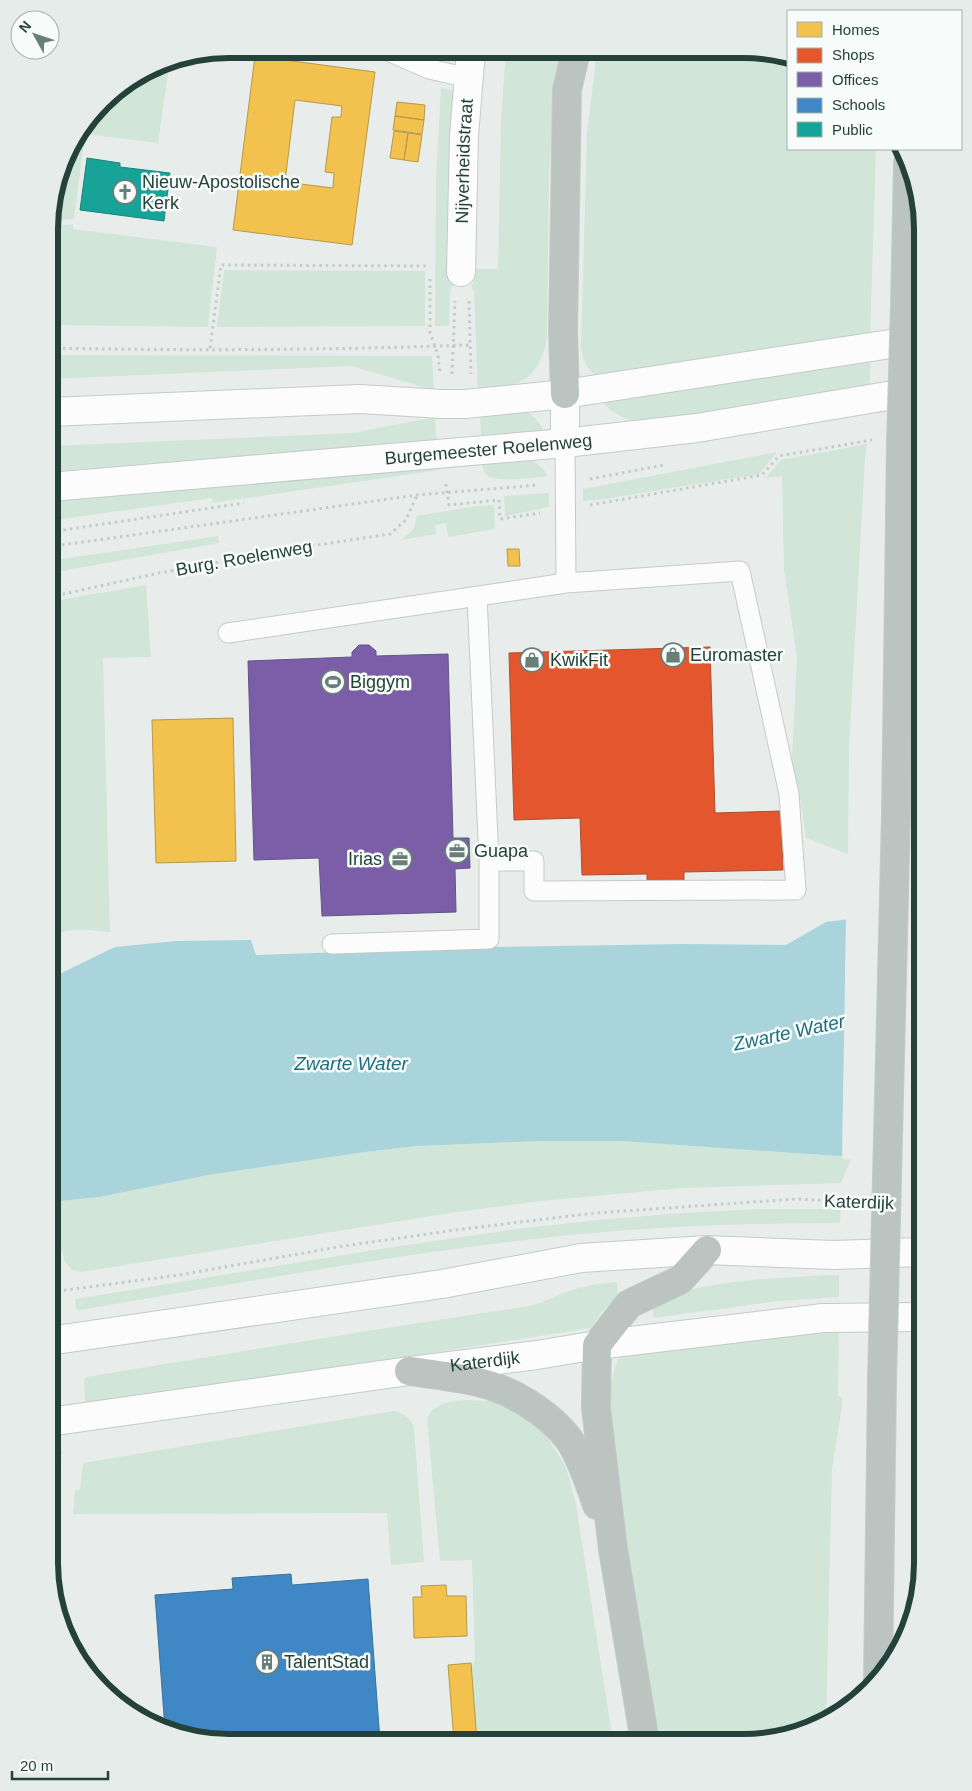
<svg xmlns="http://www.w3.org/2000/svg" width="972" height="1791" viewBox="0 0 972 1791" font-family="Helvetica,sans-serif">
	<rect width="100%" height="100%" fill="#e8edeb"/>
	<!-- green -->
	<path fill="#d1e6d8" d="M 506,50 L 559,51 L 549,172 L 547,338 C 539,383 517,385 478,393 L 474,291 L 471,286 L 474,281 L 473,269 L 498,269 L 501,120 Z
		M 597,51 L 778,52 L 788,57 L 788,149 L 876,149 L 870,339 L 601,378 C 587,371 582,361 581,346 L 587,133 Z
		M 170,60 L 158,143 L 85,134 L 74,219 L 50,221 L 50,206 L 67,149 L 110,94 L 160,62 Z
		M 441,88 L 455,90 L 450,278 L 453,285 L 450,291 L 449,326 L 435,326 L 436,177 Z
		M 73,224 L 73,229 L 217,247 L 208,327 L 56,325 L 50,323 L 50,227 Z
		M 224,270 L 425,271 L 425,326 L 217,327 Z
		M 59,355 L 432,356 L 434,390 L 351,366 L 51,379 L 50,357 Z
		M 870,359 L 870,385 L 720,418 L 640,423 L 622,417 L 610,410 L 603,402 L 603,400 Z
		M 517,408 C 529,412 539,418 543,431 L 481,438 L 480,413 Z
		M 435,417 L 437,444 L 301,456 L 51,471 L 50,446 L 352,433 Z
		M 867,444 L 865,459 L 849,748 L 848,854 L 806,838 L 800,797 L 791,776 L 797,658 L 784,569 L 782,476 L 765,478 L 781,460 Z
		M 777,452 L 759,474 L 605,499 L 583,501 L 583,489 Z
		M 482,458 C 508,458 531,450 547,474 L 545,477 C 532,477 494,484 486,474 C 482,470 483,463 482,458 Z
		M 438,461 L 439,470 L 213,503 L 212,498 L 55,520 L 52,496 Z
		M 547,493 L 549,495 L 549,507 L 505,516 L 504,496 Z
		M 494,505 L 495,529 L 448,537 L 446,523 L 435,525 L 436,534 L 401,540 L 413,530 L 417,516 L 476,506 Z
		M 218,536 L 219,543 L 56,572 L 55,560 Z
		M 146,585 L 151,657 L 103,658 L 110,932 C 91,931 62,924 49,942 L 50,746 L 55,645 L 53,604 L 65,599 Z
		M 541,1141 L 622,1141 L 852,1157 L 841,1183 L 682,1188 L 540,1201 L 444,1214 L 82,1272 L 72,1270 L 65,1262 L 49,1204 L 49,1202 L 100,1197 L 208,1175 L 365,1152 L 417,1146 Z
		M 761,1209 L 841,1209 L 840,1223 C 740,1223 642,1227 543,1238 C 389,1255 237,1284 86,1309 L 78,1310 L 76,1308 L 75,1299 L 393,1247 L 516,1229 L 598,1220 L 681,1213 Z
		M 824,1275 L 839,1275 L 839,1297 L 779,1301 L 654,1318 L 652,1304 L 681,1291 L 719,1284 L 751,1280 Z
		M 617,1282 L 618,1297 L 602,1311 L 591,1328 L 85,1408 L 84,1379 L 86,1377 C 231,1353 377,1329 523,1307 C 539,1305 553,1297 569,1291 C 584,1286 600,1283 617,1282 Z
		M 839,1330 L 838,1396 L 842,1397 L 842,1406 L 832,1470 L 826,1720 L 801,1733 L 743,1742 L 656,1742 L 609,1416 C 610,1395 610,1378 619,1358 C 692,1346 765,1336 839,1330 Z
		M 461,1400 L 492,1401 L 506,1405 L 542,1429 L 566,1467 L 576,1504 L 613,1742 L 472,1741 L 470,1667 L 475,1661 L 472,1560 L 440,1561 L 427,1419 C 432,1404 448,1402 461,1400 Z
		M 393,1411 C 404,1413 409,1417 414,1427 L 424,1562 L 391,1565 L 387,1513 L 73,1514 L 75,1490 L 80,1490 L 83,1463 Z"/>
	<!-- water -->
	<path fill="#a9d4db" d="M 858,918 L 852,1157 L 622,1141 L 541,1141 L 417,1146 L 365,1152 L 208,1175 L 100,1197 L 49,1202 L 49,979 L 115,947 L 176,941 L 251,940 L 256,955 L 492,947 L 684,944 L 786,945 L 826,922 Z"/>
	<!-- pier -->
	<path fill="#e8edeb" d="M 858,916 L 923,918 L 923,1162 L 842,1159 L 846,917 Z"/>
	<!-- homes -->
	<path fill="#f2c14e" stroke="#b49b48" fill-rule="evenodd" d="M 255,56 L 375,72 L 352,245 L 233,230 ZM 295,100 L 342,106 L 341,117 L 332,117 L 325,172 L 334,173 L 333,188 L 285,182 Z
		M 397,102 L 425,105 L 424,120 L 395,116 Z
		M 395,116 L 424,120 L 422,134 L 393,130 Z
		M 394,131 L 408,133 L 404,160 L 390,158 Z
		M 408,133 L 422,135 L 418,162 L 404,160 Z
		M 507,549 L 519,549 L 520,566 L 508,566 Z
		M 233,718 L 236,861 L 156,863 L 152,720 Z
		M 446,1585 L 447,1596 L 466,1596 L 467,1636 L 414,1638 L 413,1597 L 422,1597 L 421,1586 Z
		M 471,1663 L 477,1741 L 454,1741 L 448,1665 Z"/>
	<!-- shops -->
	<path fill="#e4572e" stroke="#aa5132" d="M 710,647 L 715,813 L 781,811 L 783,870 L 684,872 L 684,886 L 647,887 L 647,874 L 582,875 L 580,818 L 514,820 L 509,653 Z"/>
	<!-- offices -->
	<path fill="#7b5ea7" stroke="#615686" d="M 359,645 L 369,645 L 376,651 L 376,656 L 448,654 L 453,838 L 469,838 L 470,868 L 455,869 L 456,912 L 322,916 L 319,858 L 254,860 L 248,661 L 352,657 L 352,652 Z"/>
	<!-- schools -->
	<path fill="#3f88c5" stroke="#37739b" d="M 291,1574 L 292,1585 L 368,1579 L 380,1741 L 205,1741 L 165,1729 L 155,1595 L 233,1589 L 232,1578 Z"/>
	<!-- public -->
	<path fill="#17a398" stroke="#1b867c" d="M 87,158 L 120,163 L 120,167 L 170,173 L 164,221 L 80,210 Z"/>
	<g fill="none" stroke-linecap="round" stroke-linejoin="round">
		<!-- lane casing -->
		<g stroke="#c5cac8" stroke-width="21">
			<path id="lane" d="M 378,50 L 388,51 L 429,69 L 469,78
				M 565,443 L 566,583
				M 228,633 L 566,583 L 740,571 L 789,794 L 796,890 L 534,891 L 534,861 L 489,861 L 477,596
				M 332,944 L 489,939 L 489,861"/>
		</g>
		<!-- street casing -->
		<g stroke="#c5cac8" stroke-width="30">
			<g id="street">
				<path id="s1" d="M 461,272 L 464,136 L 471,50"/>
			</g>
		</g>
		<!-- secondary casing -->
		<g stroke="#c3cbc8" stroke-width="30">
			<g id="secondary">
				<path d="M 565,394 L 565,443"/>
				<path d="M 50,412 L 360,399 L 442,404 L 465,404 L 565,394 L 923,339"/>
				<path id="s2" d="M 50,487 L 565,443 L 697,428 L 923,390"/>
				<path d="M 49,1341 L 442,1284 L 581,1258 L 707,1250 L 834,1255 L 923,1252"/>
				<path id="s3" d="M 49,1422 L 409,1371 L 537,1355 L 597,1345 L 823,1318 L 923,1317"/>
			</g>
		</g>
		<!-- highway casing -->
		<g stroke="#c3ccc9" stroke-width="30">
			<path id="highway" d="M 905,306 L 908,163
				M 565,394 L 563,332 L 567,90 L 576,51
				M 896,814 L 901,443
				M 409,1371 C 432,1374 455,1377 478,1382 C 510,1389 551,1414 570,1441 C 582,1459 590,1485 597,1505
				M 878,1680 L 882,1380
				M 645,1742 L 613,1549 L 596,1408 L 597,1345 L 629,1304 L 680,1280 L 707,1250"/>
		</g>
		<!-- path -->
		<path stroke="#c3ccca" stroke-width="3" stroke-dasharray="2.5 4" stroke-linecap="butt" d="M 430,279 L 430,333 L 438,355 L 440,373
			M 469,301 L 471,374
			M 50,348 C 190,351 330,350 470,345
			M 210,348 L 221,265 L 430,266
			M 452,374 L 455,301
			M 590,479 L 664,465
			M 446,484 L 449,505 L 499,500 L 500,519 L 540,513
			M 590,505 L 762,475 L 779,456 L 872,440
			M 57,531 L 244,503
			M 62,545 L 417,495 L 539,485
			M 50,597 L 159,573 L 317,545 L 390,534 L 406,520 L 417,495
			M 915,1204 L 923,1204
			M 49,1282 L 53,1312
			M 51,1292 L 179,1275 L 344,1246 L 463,1229 L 595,1213 L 797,1199 L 856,1202
			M 57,1370 L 58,1391
			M 52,1584 L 58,1526 L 60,1450"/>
		<!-- lane -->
		<use href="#lane" stroke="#fcfcfc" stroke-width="19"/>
		<!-- street -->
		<use href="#street" stroke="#fcfcfc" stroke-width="28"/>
		<!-- secondary -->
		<use href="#secondary" stroke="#fcfcfc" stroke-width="28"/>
		<!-- highway -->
		<use href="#highway" stroke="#bcc4c2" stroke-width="28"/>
		<!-- highway-bridge casing -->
		<g stroke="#c3ccc9" stroke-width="30" stroke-linecap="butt">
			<path id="highway-bridge" d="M 901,443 L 905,306
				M 882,1380 L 896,814"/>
		</g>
		<!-- highway-bridge -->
		<use href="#highway-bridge" stroke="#bcc4c2" stroke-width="28"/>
	</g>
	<!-- icons -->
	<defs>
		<g id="church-ring" transform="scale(1.25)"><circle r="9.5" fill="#f7fbf9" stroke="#697e78" stroke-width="1.5"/><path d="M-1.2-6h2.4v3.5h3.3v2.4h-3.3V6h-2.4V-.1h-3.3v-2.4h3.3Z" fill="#697e78"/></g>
		<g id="shop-ring" transform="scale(1.25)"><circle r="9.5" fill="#f7fbf9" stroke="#697e78" stroke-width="1.5"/><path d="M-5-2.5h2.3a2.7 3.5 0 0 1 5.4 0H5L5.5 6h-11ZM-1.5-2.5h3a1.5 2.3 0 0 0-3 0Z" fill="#697e78"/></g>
		<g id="stadium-ring" transform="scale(1.25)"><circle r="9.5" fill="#f7fbf9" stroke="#697e78" stroke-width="1.5"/><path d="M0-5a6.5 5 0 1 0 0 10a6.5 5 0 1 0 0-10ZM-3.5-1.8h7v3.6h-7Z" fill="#697e78"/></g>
		<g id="office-ring" transform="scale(1.25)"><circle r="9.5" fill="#f7fbf9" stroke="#697e78" stroke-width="1.5"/><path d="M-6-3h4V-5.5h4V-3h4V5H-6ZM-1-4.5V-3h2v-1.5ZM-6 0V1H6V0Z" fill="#697e78"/></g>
		<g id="building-ring" transform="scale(1.25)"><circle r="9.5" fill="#f7fbf9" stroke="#697e78" stroke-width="1.5"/><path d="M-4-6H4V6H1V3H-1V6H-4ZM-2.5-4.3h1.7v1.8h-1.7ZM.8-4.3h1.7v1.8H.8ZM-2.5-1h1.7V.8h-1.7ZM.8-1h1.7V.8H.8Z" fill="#697e78"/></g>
	</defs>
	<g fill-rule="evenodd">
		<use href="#church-ring" x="125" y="192"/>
		<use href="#shop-ring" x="673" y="655"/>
		<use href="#shop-ring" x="532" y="660"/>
		<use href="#stadium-ring" x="333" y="682"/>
		<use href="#office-ring" x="457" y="851"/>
		<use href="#office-ring" x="400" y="859"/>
		<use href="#building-ring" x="267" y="1662"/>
	</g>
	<g text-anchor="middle" stroke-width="5" stroke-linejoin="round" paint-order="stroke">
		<!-- street labels -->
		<g font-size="18" fill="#24423a" stroke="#f7fbf9">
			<text dy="6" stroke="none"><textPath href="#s1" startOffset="111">Nijverheidstraat</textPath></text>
			<text dy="6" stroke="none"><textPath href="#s2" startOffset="440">Burgemeester Roelenweg</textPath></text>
			<text transform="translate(244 558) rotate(-10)" y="6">Burg. Roelenweg</text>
			<text transform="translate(859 1202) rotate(2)" y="6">Katerdijk</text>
			<text dy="6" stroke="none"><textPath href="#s3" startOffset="440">Katerdijk</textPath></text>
		</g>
		<!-- poi labels -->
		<g font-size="18" fill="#24423a" stroke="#f7fbf9" text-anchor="start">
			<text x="142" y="188">Nieuw-Apostolische<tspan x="142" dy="21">Kerk</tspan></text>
			<text x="690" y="661">Euromaster</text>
			<text x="550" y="666">KwikFit</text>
			<text x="350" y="688">Biggym</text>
			<text x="474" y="857">Guapa</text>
			<text x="382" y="865" text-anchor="end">Irias</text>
			<text x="284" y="1668">TalentStad</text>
		</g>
		<!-- water labels -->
		<g font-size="19" font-style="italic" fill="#1c6f80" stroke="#f7fbf9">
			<text transform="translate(789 1032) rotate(-12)" y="7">Zwarte Water</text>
			<text x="351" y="1070">Zwarte Water</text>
		</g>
	</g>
	<!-- crop -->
	<path d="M0 0H972V1791H0ZM229 58H743A171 171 0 0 1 914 229V1563A171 171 0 0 1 743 1734H229A171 171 0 0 1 58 1563V229A171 171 0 0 1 229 58Z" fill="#e6ecea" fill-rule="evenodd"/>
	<path fill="none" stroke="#24423a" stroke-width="6" d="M229 58H743A171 171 0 0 1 914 229V1563A171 171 0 0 1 743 1734H229A171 171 0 0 1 58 1563V229A171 171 0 0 1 229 58Z"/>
	<!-- legend -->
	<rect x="787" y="10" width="175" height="140" fill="#f7fbf9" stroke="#a3b1ad"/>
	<rect x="797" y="22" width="25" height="15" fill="#f2c14e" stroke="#a3b1ad"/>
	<text x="832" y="35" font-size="15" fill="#24423a">Homes</text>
	<rect x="797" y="48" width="25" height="15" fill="#e4572e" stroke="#a3b1ad"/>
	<text x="832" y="60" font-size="15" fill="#24423a">Shops</text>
	<rect x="797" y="72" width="25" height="15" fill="#7b5ea7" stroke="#a3b1ad"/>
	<text x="832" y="85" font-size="15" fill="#24423a">Offices</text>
	<rect x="797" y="98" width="25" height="15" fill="#3f88c5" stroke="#a3b1ad"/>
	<text x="832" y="110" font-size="15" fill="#24423a">Schools</text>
	<rect x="797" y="122" width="25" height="15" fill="#17a398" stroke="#a3b1ad"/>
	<text x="832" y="135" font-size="15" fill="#24423a">Public</text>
	<!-- north arrow -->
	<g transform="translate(35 35) rotate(310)"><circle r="24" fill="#f7fbf9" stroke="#a3b1ad"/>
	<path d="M0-4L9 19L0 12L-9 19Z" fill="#697e78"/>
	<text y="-8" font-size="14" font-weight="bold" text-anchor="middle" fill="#24423a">N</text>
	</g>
	<!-- scale -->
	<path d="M12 1771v8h96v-8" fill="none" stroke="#24423a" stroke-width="2.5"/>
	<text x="20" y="1771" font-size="15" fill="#24423a" stroke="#f7fbf9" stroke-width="4" paint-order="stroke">20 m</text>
</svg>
